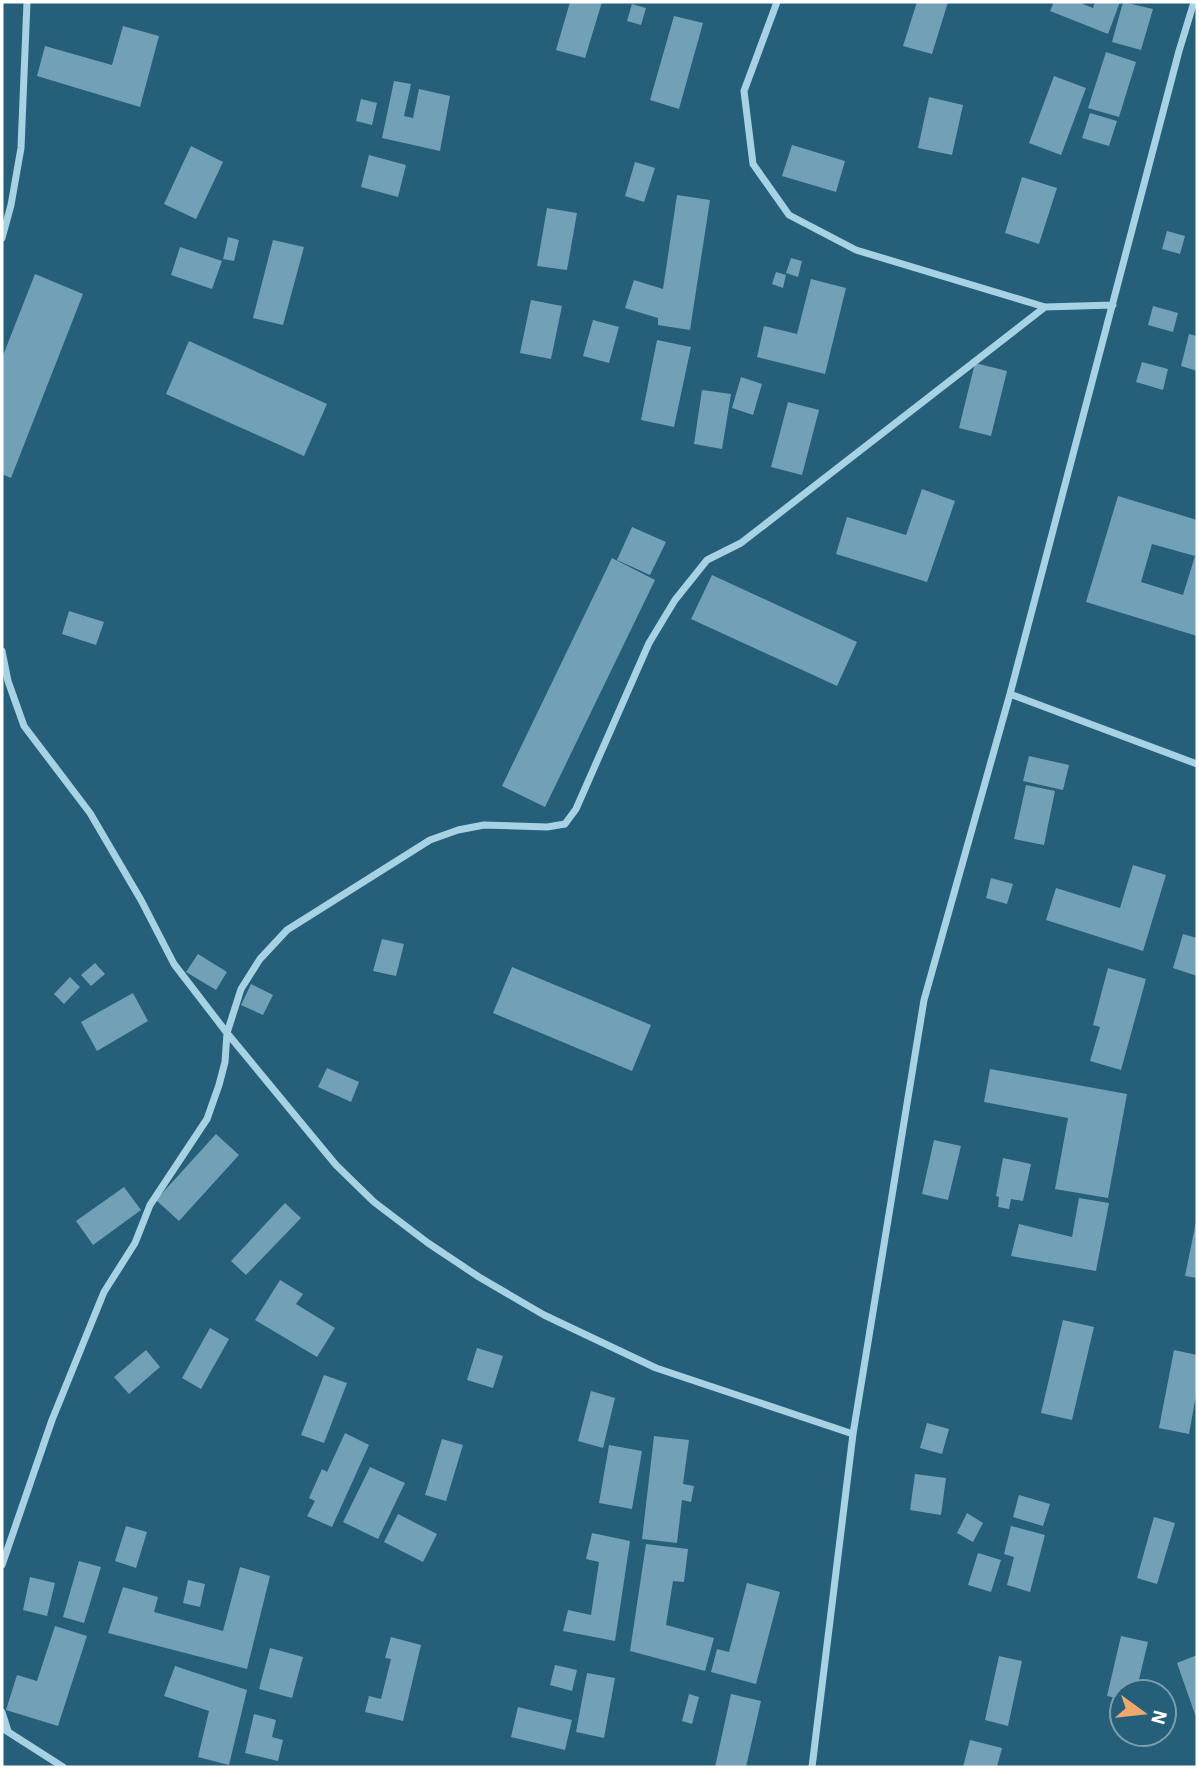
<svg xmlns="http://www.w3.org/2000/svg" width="1199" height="1769" viewBox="0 0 1199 1769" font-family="'IBM Plex Sans',sans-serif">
	<rect width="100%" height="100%" fill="#255f79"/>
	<!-- building -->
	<path fill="#72a0b6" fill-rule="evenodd" d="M 570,2 L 602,2 L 585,58 L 556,50 Z
		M 917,2 L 948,2 L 932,54 L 903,46 Z
		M 1054,2 L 1078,2 L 1093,8 L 1095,2 L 1120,2 L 1108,34 L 1050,11 Z
		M 1123,2 L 1153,9 L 1141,50 L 1112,42 Z
		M 632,4 L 646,8 L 641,25 L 627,21 Z
		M 674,16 L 703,23 L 679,109 L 650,100 Z
		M 123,26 L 159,36 L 140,107 L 37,76 L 45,46 L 112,65 Z
		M 1106,52 L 1136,62 L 1119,117 L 1088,108 Z
		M 1054,76 L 1086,88 L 1061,155 L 1029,143 Z
		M 394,81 L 411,84 L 404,116 L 413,118 L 419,89 L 450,96 L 440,151 L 382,138 Z
		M 929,97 L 963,105 L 952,155 L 918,148 Z
		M 361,99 L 377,103 L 372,125 L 356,121 Z
		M 1090,113 L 1117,121 L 1109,146 L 1082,138 Z
		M 792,145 L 845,161 L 836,192 L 782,176 Z
		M 191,146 L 223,162 L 196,219 L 164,204 Z
		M 369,155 L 406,165 L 398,197 L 361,187 Z
		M 635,162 L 655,168 L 644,202 L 625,196 Z
		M 1022,177 L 1057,188 L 1039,244 L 1005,233 Z
		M 677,195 L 710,200 L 690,330 L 658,325 L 658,318 L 625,308 L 634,280 L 663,289 Z
		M 547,208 L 577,213 L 567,270 L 537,266 Z
		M 1167,231 L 1185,236 L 1180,254 L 1162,249 Z
		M 228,237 L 239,240 L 234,261 L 223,259 Z
		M 273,240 L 304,247 L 283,325 L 253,318 Z
		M 180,247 L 222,261 L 212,289 L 171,275 Z
		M 791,258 L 802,261 L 798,277 L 786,273 Z
		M 776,272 L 786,275 L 783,288 L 772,284 Z
		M 35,274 L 83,294 L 11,478 L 2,474 L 2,358 Z
		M 811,279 L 846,288 L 825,374 L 757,357 L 764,326 L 797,334 Z
		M 531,300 L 562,306 L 551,359 L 520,353 Z
		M 1153,306 L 1178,313 L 1173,332 L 1148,325 Z
		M 593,320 L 619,327 L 609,363 L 583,356 Z
		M 1189,334 L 1197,336 L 1197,371 L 1181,366 Z
		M 657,340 L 691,347 L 674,427 L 641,420 Z
		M 189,341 L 327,404 L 304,456 L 166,394 Z
		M 1142,362 L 1168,369 L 1163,390 L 1136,382 Z
		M 975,363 L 1007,371 L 991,436 L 959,428 Z
		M 741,377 L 762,384 L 753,415 L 732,408 Z
		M 702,390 L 731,394 L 722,449 L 694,444 Z
		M 788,402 L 819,410 L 802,475 L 771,467 Z
		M 922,489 L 955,501 L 927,582 L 836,554 L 847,517 L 906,535 Z
		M 1118,496 L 1197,520 L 1197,636 L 1086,602 ZM 1152,544 L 1195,556 L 1183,595 L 1141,582 Z
		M 632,527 L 666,542 L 650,575 L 617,560 Z
		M 612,558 L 655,580 L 545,807 L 502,786 Z
		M 712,575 L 857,642 L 837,686 L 691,619 Z
		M 69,611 L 104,622 L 96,645 L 62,634 Z
		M 1029,756 L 1069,765 L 1063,790 L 1023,781 Z
		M 1026,785 L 1055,791 L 1044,845 L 1014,839 Z
		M 1133,865 L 1166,875 L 1143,951 L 1046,920 L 1056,888 L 1120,908 Z
		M 991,878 L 1013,884 L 1007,904 L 986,898 Z
		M 1183,934 L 1197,938 L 1197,976 L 1173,968 Z
		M 382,939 L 404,944 L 396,976 L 373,971 Z
		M 198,954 L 227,972 L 216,990 L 186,972 Z
		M 95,963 L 105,974 L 91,986 L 81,975 Z
		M 512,967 L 651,1025 L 632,1071 L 493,1013 Z
		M 1108,968 L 1146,979 L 1121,1070 L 1090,1061 L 1100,1027 L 1093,1025 Z
		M 70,977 L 80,987 L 64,1004 L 54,994 Z
		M 251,984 L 273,995 L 263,1015 L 241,1005 Z
		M 133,993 L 148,1021 L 97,1051 L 81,1022 Z
		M 327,1068 L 359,1082 L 351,1102 L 318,1087 Z
		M 990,1069 L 1127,1094 L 1108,1198 L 1055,1189 L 1068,1118 L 984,1102 Z
		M 216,1134 L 239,1155 L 179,1221 L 156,1200 Z
		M 934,1140 L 961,1146 L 948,1200 L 922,1194 Z
		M 1003,1158 L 1031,1164 L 1023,1201 L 1011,1199 L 1009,1209 L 998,1207 L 999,1197 L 996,1196 Z
		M 124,1187 L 141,1210 L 93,1245 L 76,1221 Z
		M 1079,1198 L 1109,1203 L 1096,1271 L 1011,1256 L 1019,1224 L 1072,1237 Z
		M 285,1203 L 301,1218 L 246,1275 L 231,1261 Z
		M 1196,1222 L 1197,1222 L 1197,1278 L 1185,1276 Z
		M 280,1280 L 303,1294 L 296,1304 L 335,1328 L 317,1357 L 255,1320 Z
		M 1063,1320 L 1094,1327 L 1072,1420 L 1041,1413 Z
		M 210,1328 L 229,1339 L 201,1389 L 182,1378 Z
		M 477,1348 L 503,1356 L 493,1388 L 467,1380 Z
		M 146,1350 L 160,1367 L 129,1394 L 114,1377 Z
		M 1174,1350 L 1197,1355 L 1197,1390 L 1189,1434 L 1159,1428 Z
		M 324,1375 L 347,1383 L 324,1443 L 301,1435 Z
		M 591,1391 L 615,1398 L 603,1448 L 578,1441 Z
		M 927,1423 L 949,1429 L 942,1454 L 920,1448 Z
		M 345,1433 L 369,1445 L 332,1527 L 307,1516 L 315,1501 L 309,1498 L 322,1469 L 327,1472 Z
		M 654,1436 L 689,1440 L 683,1484 L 694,1486 L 691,1502 L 682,1500 L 677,1543 L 642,1539 Z
		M 442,1439 L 463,1445 L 446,1501 L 425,1495 Z
		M 609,1445 L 642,1451 L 632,1509 L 599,1503 Z
		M 370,1467 L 405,1483 L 378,1539 L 343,1522 Z
		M 915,1474 L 946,1478 L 941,1515 L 910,1510 Z
		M 1019,1495 L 1050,1504 L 1043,1526 L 1013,1517 Z
		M 967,1513 L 983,1523 L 973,1542 L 957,1533 Z
		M 398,1514 L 437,1534 L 423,1562 L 384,1542 Z
		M 1154,1517 L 1175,1523 L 1157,1584 L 1137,1578 Z
		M 126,1526 L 147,1532 L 136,1568 L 115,1561 Z
		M 1011,1526 L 1045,1535 L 1030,1592 L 1007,1585 L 1014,1557 L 1004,1554 Z
		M 592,1533 L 630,1541 L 615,1641 L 563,1631 L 568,1610 L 591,1615 L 599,1562 L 586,1559 Z
		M 646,1544 L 688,1549 L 684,1582 L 673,1581 L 666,1625 L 714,1638 L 705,1671 L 630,1651 Z
		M 978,1553 L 1001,1560 L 991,1592 L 968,1585 Z
		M 79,1561 L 101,1567 L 84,1623 L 63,1617 Z
		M 240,1567 L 270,1576 L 247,1669 L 108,1633 L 123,1587 L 158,1597 L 154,1612 L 223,1631 Z
		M 30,1577 L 55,1583 L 47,1616 L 23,1610 Z
		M 188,1580 L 205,1584 L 200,1607 L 183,1603 Z
		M 747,1583 L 780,1592 L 756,1684 L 711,1672 L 717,1649 L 729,1652 Z
		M 55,1626 L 87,1636 L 58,1726 L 6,1710 L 17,1675 L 37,1681 Z
		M 1121,1636 L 1148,1642 L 1136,1692 L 1122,1692 L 1122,1699 L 1107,1696 Z
		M 391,1637 L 421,1645 L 403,1721 L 365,1712 L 369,1696 L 381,1699 L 391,1659 L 385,1658 Z
		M 270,1648 L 303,1657 L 292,1698 L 259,1689 Z
		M 1197,1655 L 1197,1720 L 1177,1663 Z
		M 999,1656 L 1022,1661 L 1008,1726 L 985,1720 Z
		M 555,1665 L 577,1670 L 572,1691 L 550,1685 Z
		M 175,1666 L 247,1690 L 229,1765 L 198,1757 L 209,1711 L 164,1696 Z
		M 587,1673 L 615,1678 L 604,1738 L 576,1732 Z
		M 689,1694 L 699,1697 L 692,1724 L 682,1721 Z
		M 731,1694 L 761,1701 L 746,1767 L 715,1767 Z
		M 518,1707 L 572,1720 L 565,1750 L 511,1737 Z
		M 254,1714 L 276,1720 L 272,1737 L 283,1740 L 278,1761 L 245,1753 Z
		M 970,1740 L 1002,1748 L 997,1767 L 963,1767 Z"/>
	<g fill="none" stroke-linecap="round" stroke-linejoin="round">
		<!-- minor -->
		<path stroke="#a7d2e4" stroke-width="7" d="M 777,2 L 744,91 L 753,164 L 789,215 L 856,250 L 1045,307 L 1113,305
			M 2,238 L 11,205 L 21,148 L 27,2
			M 2,651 L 8,681 L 24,726 L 90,813 L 141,900 L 174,964 L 227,1033 L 336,1165 L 374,1202 L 428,1243 L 479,1277 L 544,1315 L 656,1368 L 853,1434
			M 1010,694 L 1197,764
			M 2,1565 L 52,1420 L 104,1292 L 135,1243 L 150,1205 L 207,1119 L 219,1085 L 225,1062 L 227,1033 L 241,989 L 260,959 L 287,930 L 430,840 L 458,830 L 484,825 L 547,827 L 565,824 L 576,809 L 649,643 L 675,600 L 707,560 L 741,543 L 1045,307
			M 2,1712 L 8,1731
			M 2,1728 L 63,1767
			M 812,1767 L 853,1434 L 924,1000 L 1010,694 L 1179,51 L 1194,2"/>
	</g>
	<!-- border -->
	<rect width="1199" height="1769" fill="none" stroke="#ffffff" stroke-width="7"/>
	<!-- north arrow -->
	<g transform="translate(1143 1713) rotate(105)"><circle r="33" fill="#255f79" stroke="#7c9faf" stroke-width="2"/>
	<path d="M0-5L12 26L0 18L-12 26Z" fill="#eda86c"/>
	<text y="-10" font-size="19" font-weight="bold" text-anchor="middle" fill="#ffffff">N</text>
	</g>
</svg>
